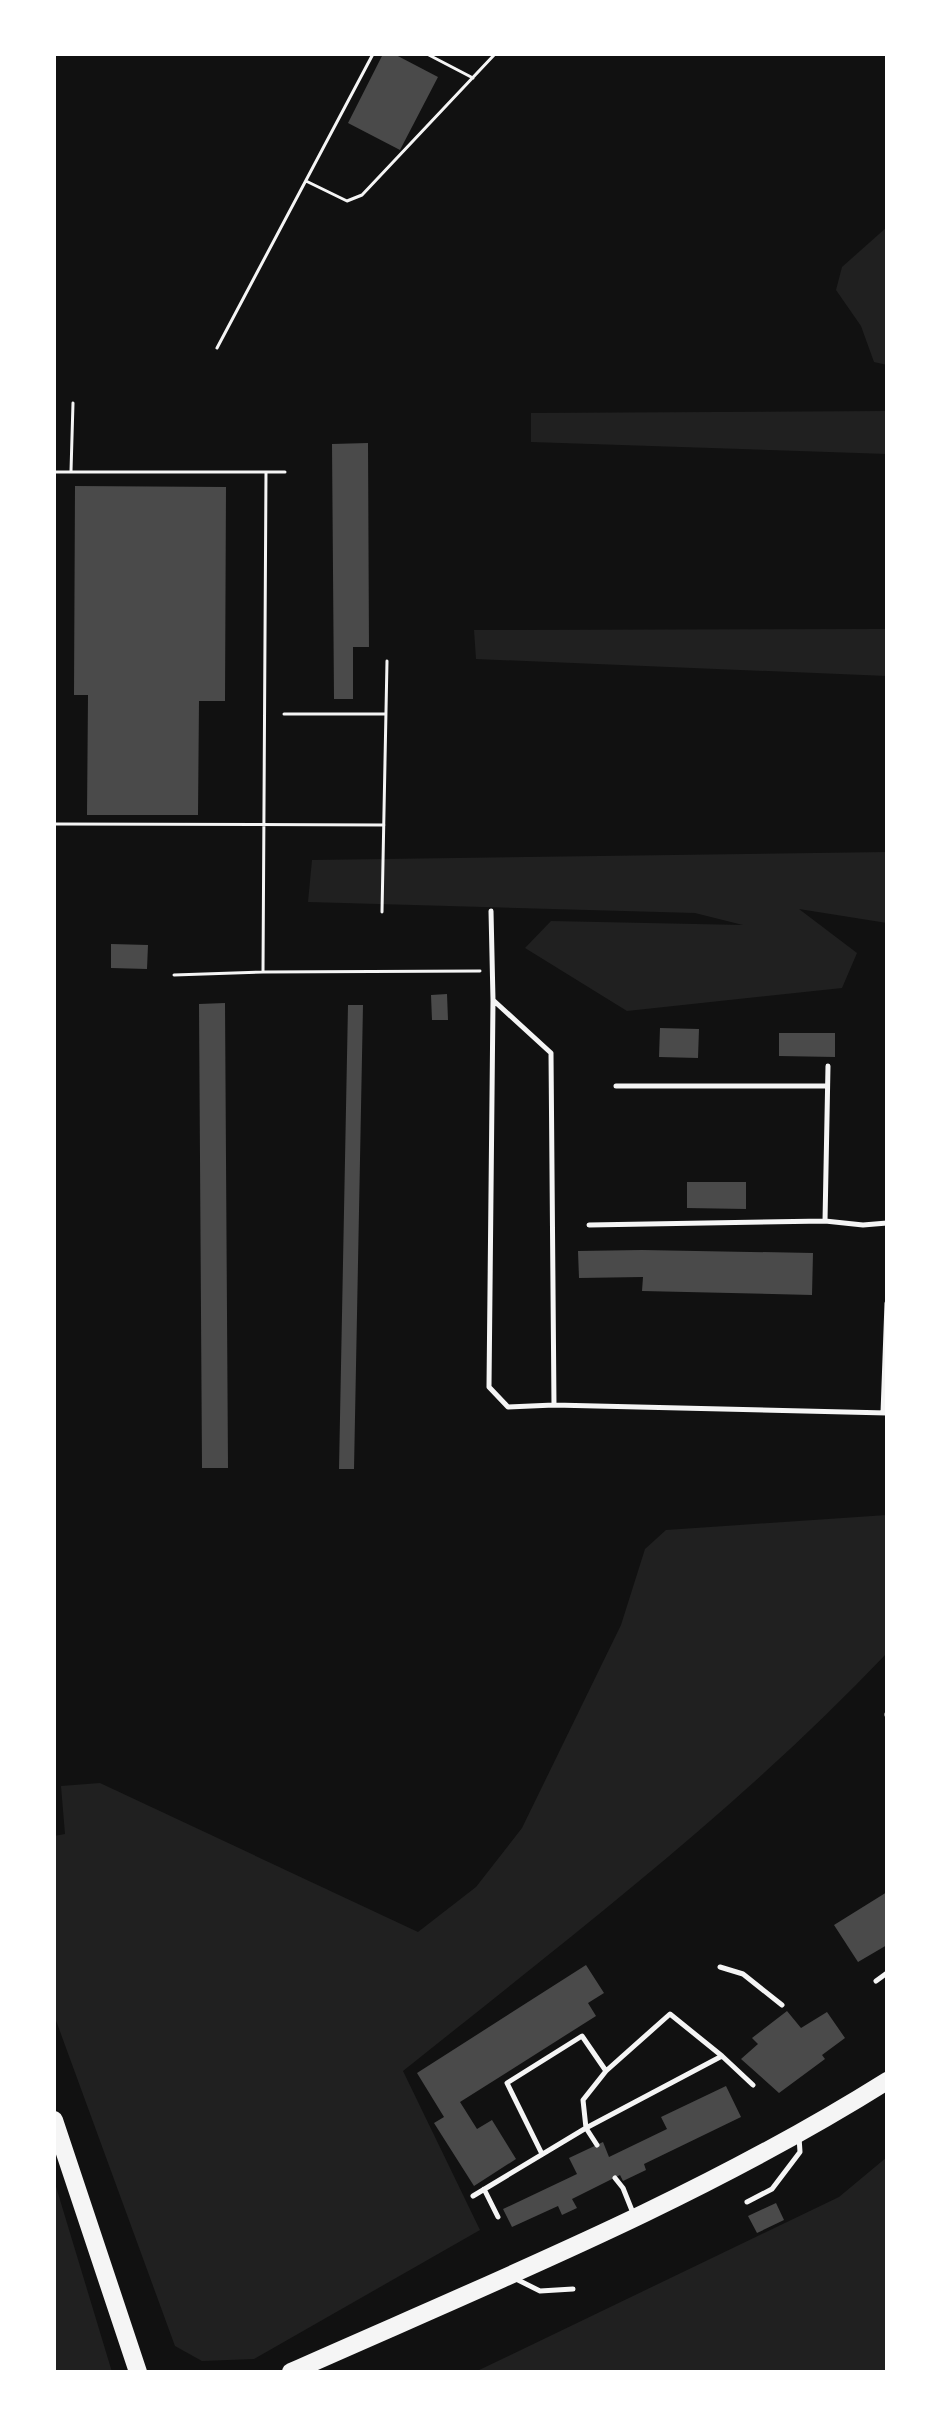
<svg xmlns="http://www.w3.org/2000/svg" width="941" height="2426" viewBox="0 0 941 2426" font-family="Manrope,sans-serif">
	<rect width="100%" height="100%" fill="#111"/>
	<!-- green -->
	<path fill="#202020" d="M 887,227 L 887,365 L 874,362 L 861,326 L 836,290 L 842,267 Z
		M 887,411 L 887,454 L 531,442 L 531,413 Z
		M 887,629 L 887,676 L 476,659 L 474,630 Z
		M 887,852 L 887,923 L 799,909 L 857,953 L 842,988 L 627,1011 L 525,948 L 551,921 L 743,925 L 695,913 L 308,902 L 312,860 Z
		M 887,1515 L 887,1653 C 740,1808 569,1938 403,2071 L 480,2230 L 254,2359 L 202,2361 L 175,2346 L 54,2015 L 54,1836 L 65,1834 L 61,1786 L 100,1783 L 418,1932 L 476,1887 L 522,1828 L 621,1625 L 645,1549 L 666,1530 Z
		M 887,2157 L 887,2372 L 475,2372 L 839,2197 Z
		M 54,2180 L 112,2372 L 54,2372 Z"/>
	<!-- building -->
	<path fill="#4a4a4a" d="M 383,54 L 394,54 L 438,77 L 400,150 L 348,123 Z
		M 368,443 L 369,647 L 353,647 L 353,699 L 334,699 L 332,444 Z
		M 75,486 L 226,487 L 225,701 L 199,701 L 198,815 L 87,815 L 88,695 L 74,695 Z
		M 111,944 L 148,945 L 147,969 L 111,968 Z
		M 447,994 L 448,1020 L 432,1020 L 431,995 Z
		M 225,1003 L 228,1468 L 202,1468 L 199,1004 Z
		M 348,1005 L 363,1005 L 354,1469 L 339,1469 Z
		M 660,1028 L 699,1029 L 698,1058 L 659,1057 Z
		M 779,1033 L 835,1033 L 835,1057 L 779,1056 Z
		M 687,1182 L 746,1182 L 746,1209 L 687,1208 Z
		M 642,1250 L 813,1253 L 812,1295 L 642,1291 L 643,1277 L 579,1278 L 578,1251 Z
		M 887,1892 L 887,1945 L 858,1962 L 834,1925 Z
		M 586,1965 L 604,1993 L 588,2003 L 596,2016 L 460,2102 L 477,2129 L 492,2120 L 516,2159 L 474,2186 L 434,2123 L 444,2117 L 417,2073 Z
		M 787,2011 L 801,2028 L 827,2012 L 845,2038 L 822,2055 L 825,2059 L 779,2093 L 741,2059 L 758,2044 L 752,2038 Z
		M 726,2086 L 741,2117 L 644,2164 L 646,2170 L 623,2181 L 620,2175 L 572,2199 L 577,2208 L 562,2215 L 558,2206 L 512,2227 L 503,2209 L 577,2174 L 569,2158 L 603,2142 L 609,2157 L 667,2129 L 661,2117 Z
		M 776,2203 L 784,2220 L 757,2233 L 748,2216 Z"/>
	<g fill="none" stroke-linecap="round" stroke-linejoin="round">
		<!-- path -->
		<path stroke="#f5f5f5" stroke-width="3" d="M 427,54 L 473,78
			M 306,181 L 347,201 L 362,195 L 495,54
			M 217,348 L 373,54
			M 71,471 L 73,403
			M 54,472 L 285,472
			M 284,714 L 386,714
			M 54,824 L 384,825
			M 382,912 L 387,661
			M 263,972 L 266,472
			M 174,975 L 263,972 L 480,971"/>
		<!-- service -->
		<path stroke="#f5f5f5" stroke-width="5" d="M 491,911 L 493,1000 L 489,1387 L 508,1407 L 554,1405 L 887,1413
			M 493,1000 L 551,1053 L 554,1405
			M 616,1086 L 827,1086
			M 825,1221 L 828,1066
			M 589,1225 L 825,1221 L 863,1225 L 887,1223
			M 883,1413 L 887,1303
			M 887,1714 L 887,1715
			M 720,1967 L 743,1974 L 782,2005
			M 876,1981 L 887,1973
			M 597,2145 L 586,2128 L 583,2100 L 606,2071 L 670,2014 L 722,2056 L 753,2085
			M 542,2154 L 507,2083 L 582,2036 L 606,2071
			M 615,2178 L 623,2188 L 633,2213
			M 484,2189 L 498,2217
			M 473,2196 L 586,2128 L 722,2056
			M 747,2202 L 772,2189 L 800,2152 L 799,2137
			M 516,2279 L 540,2291 L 573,2289"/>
		<!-- primary -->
		<path stroke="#f5f5f5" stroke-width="18" d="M 291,2372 C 493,2282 699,2199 887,2081"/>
		<!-- trunk -->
		<path stroke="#f5f5f5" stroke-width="18" d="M 54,2120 L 138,2372"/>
	</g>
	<!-- border -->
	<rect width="941" height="2426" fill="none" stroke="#ffffff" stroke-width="112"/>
</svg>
